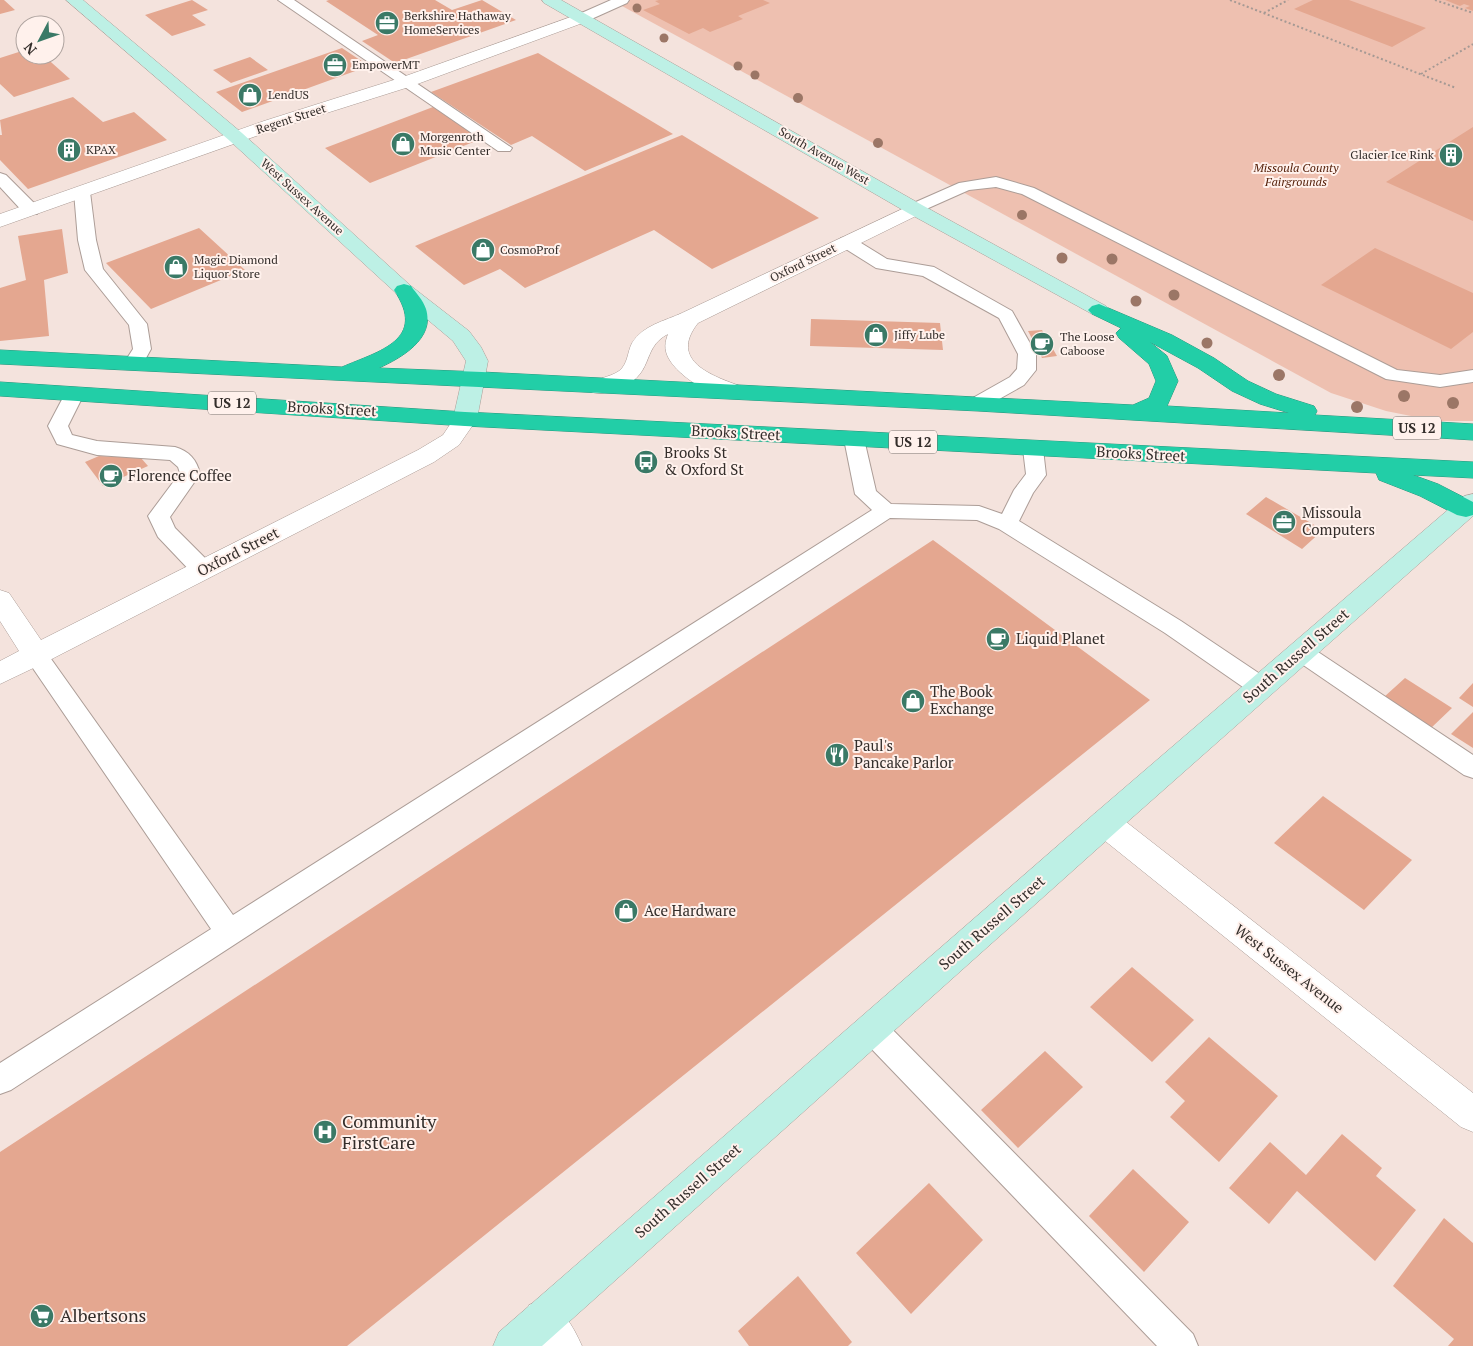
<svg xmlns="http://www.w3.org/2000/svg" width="1473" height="1346" viewBox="0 0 1473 1346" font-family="'PT Serif',serif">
	<rect width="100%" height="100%" fill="#f4e3dd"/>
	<!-- green -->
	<path fill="#eec0b0" d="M 611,0 L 1473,0 L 1473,421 L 1436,421 L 1386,411 L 1331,393 Z"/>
	<!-- building -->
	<path fill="#e4a790" d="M 0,0 L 4,0 L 15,10 L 0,14 Z
		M 192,0 L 208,10 L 192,15 L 206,25 L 172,36 L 145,15 Z
		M 329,0 L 435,0 L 452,10 L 482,0 L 516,20 L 395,63 L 362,41 L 378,35 L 326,1 Z
		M 659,0 L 763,0 L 770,3 L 738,16 L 743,19 L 710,32 L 703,28 L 689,34 L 643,10 L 660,4 L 655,1 Z
		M 1313,0 L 1349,0 L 1426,28 L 1392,47 L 1294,9 Z
		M 1445,0 L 1473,0 L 1473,11 L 1465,8 L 1470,6 L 1464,4 L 1460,6 Z
		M 342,48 L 369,66 L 242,112 L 216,92 Z
		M 25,50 L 25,55 L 43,55 L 70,79 L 14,97 L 0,84 L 0,58 Z
		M 538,53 L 673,134 L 585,171 L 532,136 L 511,145 L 431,92 Z
		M 250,57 L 268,70 L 231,83 L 213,70 Z
		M 73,97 L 103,122 L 134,112 L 167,140 L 28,189 L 0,160 L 0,135 L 2,135 L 0,120 Z
		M 433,107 L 481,139 L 370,183 L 325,148 Z
		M 1473,127 L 1473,221 L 1386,182 Z
		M 682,135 L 819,218 L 712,269 L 654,230 L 525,288 L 500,269 L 464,285 L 415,246 Z
		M 199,228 L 245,270 L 151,309 L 106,263 Z
		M 62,229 L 68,273 L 44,280 L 49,336 L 0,341 L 0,288 L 26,280 L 18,236 Z
		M 1375,248 L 1473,293 L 1473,332 L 1451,349 L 1321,285 Z
		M 811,319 L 940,323 L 943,350 L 810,346 Z
		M 1042,330 L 1057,356 L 1042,358 L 1028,331 Z
		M 99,456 L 141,458 L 148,466 L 103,486 L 85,462 Z
		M 1266,497 L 1323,530 L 1302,549 L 1246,514 Z
		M 933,540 L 1150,700 L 347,1346 L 0,1346 L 0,1152 Z
		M 1405,678 L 1452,708 L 1431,728 L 1384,697 Z
		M 1473,683 L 1473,707 L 1459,698 Z
		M 1473,712 L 1473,748 L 1451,734 Z
		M 1323,796 L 1412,860 L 1364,910 L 1274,843 Z
		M 1132,967 L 1194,1020 L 1152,1062 L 1090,1007 Z
		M 1209,1037 L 1278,1096 L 1219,1162 L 1170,1117 L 1185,1101 L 1165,1082 Z
		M 1045,1051 L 1083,1087 L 1018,1148 L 981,1110 Z
		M 1342,1134 L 1382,1168 L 1376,1176 L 1416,1210 L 1375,1261 L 1297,1191 L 1269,1224 L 1229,1188 L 1270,1142 L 1306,1175 Z
		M 1133,1169 L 1189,1222 L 1144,1272 L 1089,1216 Z
		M 929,1183 L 983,1240 L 911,1314 L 856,1253 Z
		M 1444,1218 L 1473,1243 L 1473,1346 L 1448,1346 L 1454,1339 L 1393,1286 Z
		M 798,1276 L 852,1342 L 848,1346 L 749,1346 L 738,1331 Z"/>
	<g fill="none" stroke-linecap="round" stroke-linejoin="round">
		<!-- lane casing -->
		<g stroke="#ac9d97" stroke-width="2">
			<path id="lane" d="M 278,0 L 294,0 L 512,148 L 510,151 L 498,151 Z
				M 611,0 L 629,0 L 627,3 L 587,21 L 582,22 L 575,18 L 577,15 Z
				M 0,173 L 6,175 L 37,206 L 39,210 L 37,214 L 25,214 L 0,187 Z
				M 996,177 L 1034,188 L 1397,370 L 1440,375 L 1473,370 L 1473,382 L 1440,387 L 1386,379 L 1022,194 L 996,187 L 969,190 L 915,214 L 909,213 L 907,209 L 909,205 L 959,183 Z
				M 82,187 L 88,189 L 90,192 L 96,240 L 103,269 L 147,324 L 151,349 L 141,367 L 134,369 L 127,367 L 124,363 L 133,349 L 129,325 L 85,270 L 78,240 L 74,192 L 76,189 Z
				M 847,237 L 853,238 L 887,259 L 934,267 L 1012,311 L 1036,354 L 1036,370 L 1024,385 L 985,407 L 978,409 L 971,407 L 968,403 L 971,399 L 1010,377 L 1017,369 L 1018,354 L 999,318 L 923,276 L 876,268 L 841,246 L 838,242 L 841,238 Z
				M 74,388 L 81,390 L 84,394 L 68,426 L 72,435 L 97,441 L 175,447 C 189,451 197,460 200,474 L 170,517 L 175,528 L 211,564 L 214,570 L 211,576 L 203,578 L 195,576 L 158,537 L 148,516 L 180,473 L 178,467 L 170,460 L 97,455 L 57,444 L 48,426 L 67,390 Z
				M 854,432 L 861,434 L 864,439 L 876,491 L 891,504 L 979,506 L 1002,514 L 1014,490 L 1026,474 L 1023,449 L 1026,444 L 1033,442 L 1040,444 L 1043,449 L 1046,475 L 1033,493 L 1019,521 L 1181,621 L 1269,680 L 1273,687 L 1269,694 L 1261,696 L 1253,694 L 1165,633 L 999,529 L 977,520 L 890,518 L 11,1090 L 0,1094 L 0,1063 L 211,929 L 28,661 L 24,655 L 28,649 L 36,646 L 44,649 L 233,915 L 872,510 L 855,494 L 844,439 L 847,434 Z
				M 1301,643 L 1309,646 L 1473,755 L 1473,778 L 1464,775 L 1293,658 L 1289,652 L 1293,646 Z
				M 872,1015 L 882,1019 L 1193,1334 L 1198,1346 L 1157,1346 L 862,1039 L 857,1029 L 862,1019 Z"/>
		</g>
		<!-- street casing -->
		<g stroke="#ac9d97" stroke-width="1">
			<path id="street" d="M 582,13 L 588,15 L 590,18 L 588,21 L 412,86 L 276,129 L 0,227 L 0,214 L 264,121 L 400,78 Z
				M 915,203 L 922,205 L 925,209 L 922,213 L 698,323 C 668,361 712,376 743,387 L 746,392 L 743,397 C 721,403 678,378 668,357 C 664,349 665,342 668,334 C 639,349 657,377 614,390 C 605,393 600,394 591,392 L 588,387 C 594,378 609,378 619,371 C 628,364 627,353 632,343 C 643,325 665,321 682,313 Z
				M 465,412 L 473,414 L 477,419 L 459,445 L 434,462 L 46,662 L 0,684 L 0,661 L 19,651 L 0,621 L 0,590 L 9,593 L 41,640 L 418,450 L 443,435 L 457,414 Z
				M 1105,810 L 1116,814 L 1473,1093 L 1473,1132 L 1461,1127 L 1094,832 L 1090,823 L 1094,814 Z
				M 543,1300 C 563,1308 573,1326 582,1346 L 538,1346 L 529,1333 L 524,1319 L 529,1305 Z"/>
		</g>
		<!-- secondary casing -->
		<g stroke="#ac9d97" stroke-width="1">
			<path id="secondary" d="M 66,0 L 83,0 L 242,133 L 411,286 L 469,331 L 481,347 L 488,361 L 477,419 L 473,424 L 465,426 L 457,424 L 453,419 L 466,361 L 453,341 L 397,294 L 230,141 Z
				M 542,0 L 561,0 L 922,205 L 1106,306 L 1110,310 L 1106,314 L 1099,316 L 1092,314 L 908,213 L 544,3 Z
				M 1473,494 L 1473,516 L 1116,832 L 542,1346 L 493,1346 L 499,1332 L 1094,814 L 1464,496 Z"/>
		</g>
		<!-- highway casing -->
		<g stroke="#28967c" stroke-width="1">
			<path id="highway" d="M 404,284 L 411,286 C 416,293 423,300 426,309 C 435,339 401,358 379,368 L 482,372 L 1133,405 L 1149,398 L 1156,381 L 1149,364 L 1119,338 L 1116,333 L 1121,328 L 1092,314 L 1088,310 L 1092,306 L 1099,304 L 1172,335 L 1214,358 L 1248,381 L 1276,394 L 1314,406 L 1317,411 L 1315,415 L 1473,424 L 1473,440 L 978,411 L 0,364 L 0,350 L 342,367 C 379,351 428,340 394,290 L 397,286 ZM 1150,342 L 1198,368 L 1232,391 L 1260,404 L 1289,413 L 1167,406 L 1178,381 L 1167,356 Z
				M 0,382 L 465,412 L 1473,462 L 1473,478 L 1413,475 L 1438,484 L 1473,502 L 1473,515 L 1466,517 L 1457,515 L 1420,496 L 1379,480 L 1376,473 L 465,426 L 0,396 Z"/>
		</g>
		<!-- path -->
		<path stroke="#a59994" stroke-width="2" stroke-dasharray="2 2.5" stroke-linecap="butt" d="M 1230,0 L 1456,88
			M 1435,0 L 1473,13
			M 1264,13 L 1288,0
			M 1421,74 L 1473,44"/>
		<!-- lane -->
		<use href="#lane" fill="#fff" fill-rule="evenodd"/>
		<!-- street -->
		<use href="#street" fill="#fff" fill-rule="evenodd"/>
		<!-- secondary -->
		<use href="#secondary" fill="#bdf0e5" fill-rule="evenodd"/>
		<!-- highway -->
		<use href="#highway" fill="#22cea7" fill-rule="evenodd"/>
	</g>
	<!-- trees -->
	<g fill="#9b7666">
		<circle cx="637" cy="8" r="4.5"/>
		<circle cx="664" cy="38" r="4.5"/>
		<circle cx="738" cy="66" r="4.5"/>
		<circle cx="755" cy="75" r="4.5"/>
		<circle cx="798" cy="98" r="5"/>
		<circle cx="878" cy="143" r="5"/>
		<circle cx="1022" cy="215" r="5"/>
		<circle cx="1062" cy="258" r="5.5"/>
		<circle cx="1112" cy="259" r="5.5"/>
		<circle cx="1174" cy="295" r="5.5"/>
		<circle cx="1136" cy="301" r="5.5"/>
		<circle cx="1207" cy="343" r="5.5"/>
		<circle cx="1279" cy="375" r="6"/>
		<circle cx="1404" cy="396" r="6"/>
		<circle cx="1453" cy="403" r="6"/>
		<circle cx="1357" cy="407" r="6"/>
	</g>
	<!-- icons -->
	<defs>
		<g id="office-disc" transform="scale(1.25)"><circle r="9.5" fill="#3a7966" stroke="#fff1ec"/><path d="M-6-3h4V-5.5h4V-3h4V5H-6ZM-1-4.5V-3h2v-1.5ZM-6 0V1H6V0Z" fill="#fff"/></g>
		<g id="shop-disc" transform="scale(1.25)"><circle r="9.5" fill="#3a7966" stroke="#fff1ec"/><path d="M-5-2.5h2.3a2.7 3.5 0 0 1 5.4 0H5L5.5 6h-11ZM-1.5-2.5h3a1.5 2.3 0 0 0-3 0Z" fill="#fff"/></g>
		<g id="building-disc" transform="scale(1.25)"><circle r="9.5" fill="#3a7966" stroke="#fff1ec"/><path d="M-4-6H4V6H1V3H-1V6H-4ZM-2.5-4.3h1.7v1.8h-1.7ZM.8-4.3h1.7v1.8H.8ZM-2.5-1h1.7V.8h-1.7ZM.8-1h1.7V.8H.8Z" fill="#fff"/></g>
		<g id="cafe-disc" transform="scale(1.25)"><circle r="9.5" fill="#3a7966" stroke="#fff1ec"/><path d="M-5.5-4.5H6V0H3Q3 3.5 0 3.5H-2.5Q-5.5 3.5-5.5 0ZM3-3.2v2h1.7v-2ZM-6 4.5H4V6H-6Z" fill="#fff"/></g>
		<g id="bus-disc" transform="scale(1.25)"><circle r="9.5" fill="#3a7966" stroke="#fff1ec"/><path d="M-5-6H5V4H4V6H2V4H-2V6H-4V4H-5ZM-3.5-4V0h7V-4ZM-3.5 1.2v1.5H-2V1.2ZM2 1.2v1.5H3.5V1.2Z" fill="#fff"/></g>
		<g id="restaurant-disc" transform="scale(1.25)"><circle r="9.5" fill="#3a7966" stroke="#fff1ec"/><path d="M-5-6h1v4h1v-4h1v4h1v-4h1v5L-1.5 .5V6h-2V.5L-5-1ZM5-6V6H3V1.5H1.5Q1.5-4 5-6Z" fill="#fff"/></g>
		<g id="hospital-disc" transform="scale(1.25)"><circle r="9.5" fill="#3a7966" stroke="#fff1ec"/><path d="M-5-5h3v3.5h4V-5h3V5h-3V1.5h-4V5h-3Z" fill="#fff"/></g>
		<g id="supermarket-disc" transform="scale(1.25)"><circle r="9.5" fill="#3a7966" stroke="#fff1ec"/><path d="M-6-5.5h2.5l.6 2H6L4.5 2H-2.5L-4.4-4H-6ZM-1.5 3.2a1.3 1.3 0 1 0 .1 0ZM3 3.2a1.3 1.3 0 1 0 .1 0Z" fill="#fff"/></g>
	</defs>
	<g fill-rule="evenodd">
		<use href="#office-disc" x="387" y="23"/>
		<use href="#office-disc" x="335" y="65"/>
		<use href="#shop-disc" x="250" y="95"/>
		<use href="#shop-disc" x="403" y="144"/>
		<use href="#building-disc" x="69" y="150"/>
		<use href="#building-disc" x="1451" y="155"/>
		<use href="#shop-disc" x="483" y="250"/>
		<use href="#shop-disc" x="176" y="267"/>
		<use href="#shop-disc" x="876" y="335"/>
		<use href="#cafe-disc" x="1042" y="344"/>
		<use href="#bus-disc" x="646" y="462"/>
		<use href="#cafe-disc" x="111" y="476"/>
		<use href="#office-disc" x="1284" y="522"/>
		<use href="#cafe-disc" x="998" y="639"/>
		<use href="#shop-disc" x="913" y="701"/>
		<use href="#restaurant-disc" x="837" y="755"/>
		<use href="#shop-disc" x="626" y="911"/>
		<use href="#hospital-disc" x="325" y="1132"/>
		<use href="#supermarket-disc" x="42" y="1316"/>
	</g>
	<g text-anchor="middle" stroke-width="4" stroke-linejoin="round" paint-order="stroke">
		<!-- far-poi labels -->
		<g font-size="12" fill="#342e2b" stroke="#fff1ec" text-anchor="start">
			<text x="404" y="20">Berkshire Hathaway<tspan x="404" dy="14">HomeServices</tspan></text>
			<text x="352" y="69">EmpowerMT</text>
			<text x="268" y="99">LendUS</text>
			<text x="420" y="141">Morgenroth<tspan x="420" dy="14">Music Center</tspan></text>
			<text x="86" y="154">KPAX</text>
			<text x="1434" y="159" text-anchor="end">Glacier Ice Rink</text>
			<text x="500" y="254">CosmoProf</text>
			<text x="194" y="264">Magic Diamond<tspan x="194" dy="14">Liquor Store</tspan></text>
			<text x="894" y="339">Jiffy Lube</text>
			<text x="1060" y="341">The Loose<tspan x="1060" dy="14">Caboose</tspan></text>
		</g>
		<!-- far-street labels -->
		<g font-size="12" fill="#342e2b" stroke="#fff1ec">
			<text transform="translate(291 119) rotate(-18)" y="4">Regent Street</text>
			<text transform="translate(824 156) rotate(30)" y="4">South Avenue West</text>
			<text transform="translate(302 197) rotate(42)" y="4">West Sussex Avenue</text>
			<text transform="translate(803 263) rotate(-26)" y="4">Oxford Street</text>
		</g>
		<!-- far-park labels -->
		<g font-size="12" font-style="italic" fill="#521c05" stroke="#fff1ec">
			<text x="1296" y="172">Missoula County<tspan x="1296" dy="14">Fairgrounds</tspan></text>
		</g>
		<!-- shield labels -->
		<g fill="#fff1ec" stroke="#716865" stroke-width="1">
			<rect x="208" y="391.5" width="48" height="23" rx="4"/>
			<rect x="1393" y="416.5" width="48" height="23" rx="4"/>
			<rect x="889" y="430.5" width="48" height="23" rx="4"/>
		</g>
		<g font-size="14" font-weight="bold" fill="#342e2b">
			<text x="232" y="408">US 12</text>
			<text x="1417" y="433">US 12</text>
			<text x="913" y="447">US 12</text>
		</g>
		<!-- street labels -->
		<g font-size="15" fill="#342e2b" stroke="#fff1ec">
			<text transform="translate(332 409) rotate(3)" y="5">Brooks Street</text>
			<text transform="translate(736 433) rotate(3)" y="5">Brooks Street</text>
			<text transform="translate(1141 454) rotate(3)" y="5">Brooks Street</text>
			<text transform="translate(238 552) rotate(-27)" y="5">Oxford Street</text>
			<text transform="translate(1296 656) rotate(-41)" y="5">South Russell Street</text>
			<text transform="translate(992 923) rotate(-41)" y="5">South Russell Street</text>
			<text transform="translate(1289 969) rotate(38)" y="5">West Sussex Avenue</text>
			<text transform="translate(688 1191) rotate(-41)" y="5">South Russell Street</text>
		</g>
		<!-- poi labels -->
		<g font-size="15" fill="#342e2b" stroke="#fff1ec" text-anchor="start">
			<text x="664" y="458">Brooks St<tspan x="664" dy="17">&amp; Oxford St</tspan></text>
			<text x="128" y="481">Florence Coffee</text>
			<text x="1302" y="518">Missoula<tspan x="1302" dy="17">Computers</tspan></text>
			<text x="1016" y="644">Liquid Planet</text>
			<text x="930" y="697">The Book<tspan x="930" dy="17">Exchange</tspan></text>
			<text x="854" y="751">Paul's<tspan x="854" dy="17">Pancake Parlor</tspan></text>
			<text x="644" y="916">Ace Hardware</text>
		</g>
		<!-- near-poi labels -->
		<g font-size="18" fill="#342e2b" stroke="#fff1ec" text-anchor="start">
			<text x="342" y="1128">Community<tspan x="342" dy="21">FirstCare</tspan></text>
			<text x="60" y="1322">Albertsons</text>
		</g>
	</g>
	<!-- north arrow -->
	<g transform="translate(40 40) rotate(229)"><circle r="24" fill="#fff1ec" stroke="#aea39f"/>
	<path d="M0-4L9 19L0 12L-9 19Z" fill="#3a7966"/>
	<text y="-8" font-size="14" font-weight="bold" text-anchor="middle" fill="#342e2b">N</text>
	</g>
</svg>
